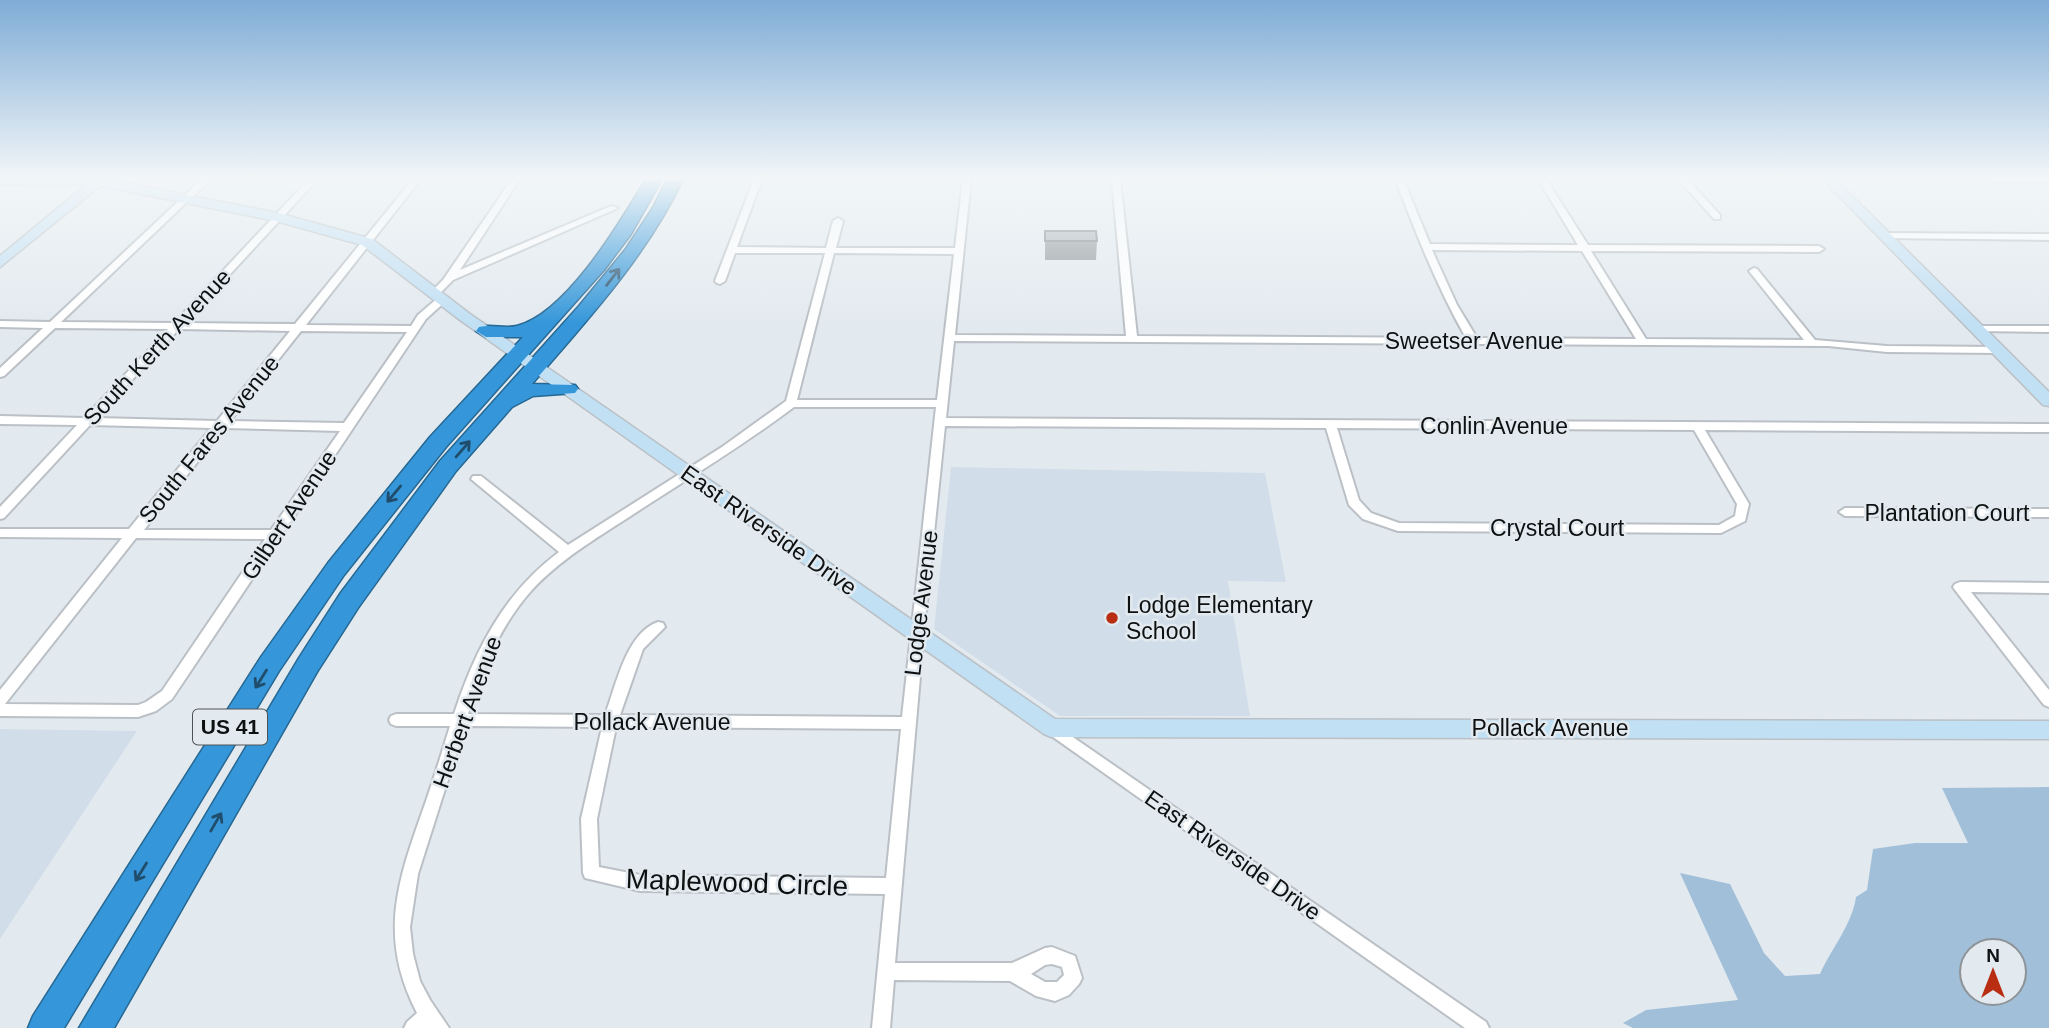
<svg xmlns="http://www.w3.org/2000/svg" width="2049" height="1028" viewBox="0 0 2049 1028" font-family="Arial,sans-serif">
	<rect width="100%" height="100%" fill="#e3eaef"/>
	<!-- built -->
	<path fill="#d1dee9" d="M 951,467 L 1265,473 L 1286,582 L 1228,581 L 1250,716 L 1060,716 L 934,629 Z
		M 0,729 L 137,731 L 0,939 Z"/>
	<!-- green -->
	<path fill="#a1bfd8" fill-rule="evenodd" d="M 2049,787 L 2049,1028 L 1633,1028 L 1623,1023 L 1646,1010 L 1738,1000 L 1680,873 L 1730,884 L 1764,953 L 1785,976 L 1820,974 C 1831,949 1852,925 1856,897 L 1867,890 L 1873,849 L 1915,843 L 1968,843 L 1942,788 ZM 2014,951 L 2014,993 L 1972,993 L 1972,951 Z"/>
	<g fill="none" stroke-linecap="round" stroke-linejoin="round">
		<!-- street casing -->
		<g stroke="#bac0c5" stroke-width="4">
			<path id="street" d="M 202,179 L 211,179 L 61,322 L 174,323 L 309,179 L 318,179 L 185,323 L 295,324 L 413,179 L 421,179 L 306,325 L 411,326 L 418,315 L 439,297 L 447,297 L 448,299 L 426,319 L 172,699 L 156,711 L 138,717 L 0,716 L 0,690 L 122,538 L 0,537 L 0,529 L 129,529 L 211,428 L 90,425 L 4,518 L 0,519 L 0,507 L 77,425 L 0,424 L 0,416 L 84,418 L 168,329 L 55,328 L 4,376 L 0,377 L 0,368 L 43,328 L 0,327 L 0,321 L 50,322 ZM 179,329 L 290,331 L 217,421 L 97,418 ZM 301,331 L 407,332 L 344,423 L 230,421 ZM 224,428 L 340,431 L 271,530 L 144,530 ZM 136,538 L 265,539 L 162,691 L 146,702 L 138,705 L 5,704 Z
				M 512,179 L 520,179 L 460,270 L 611,206 L 618,208 L 453,280 L 438,295 L 432,295 L 432,291 L 443,280 Z
				M 754,179 L 762,179 L 737,247 L 826,248 L 833,221 L 838,218 L 843,221 L 836,248 L 955,248 L 963,179 L 971,179 L 955,335 L 1126,336 L 1112,179 L 1120,179 L 1137,336 L 1466,338 C 1437,287 1416,233 1395,179 L 1403,179 L 1430,244 L 1578,245 L 1538,179 L 1546,179 L 1588,245 L 1819,246 L 1824,249 L 1819,252 L 1591,251 L 1646,339 L 1804,340 L 1749,271 L 1754,268 L 1757,269 L 1815,340 L 1887,346 L 1999,347 L 2004,350 L 1999,353 L 1887,352 L 1828,346 L 954,341 L 946,418 L 2049,424 L 2049,432 L 1705,430 L 1749,504 L 1745,521 L 1721,533 L 1398,531 L 1363,519 L 1349,505 L 1326,428 L 945,426 L 924,631 L 895,963 L 1012,963 L 1045,948 L 1052,947 L 1075,956 L 1082,978 L 1079,984 L 1069,995 L 1055,1001 L 1036,996 L 1010,981 L 894,980 L 890,1028 L 872,1028 L 885,894 L 640,891 L 585,878 L 583,873 L 581,819 L 602,727 L 465,726 L 418,874 L 410,927 L 413,954 L 420,981 L 430,1000 L 449,1028 L 404,1028 L 407,1022 L 417,1013 C 377,936 398,880 425,804 C 434,778 442,752 450,726 L 396,726 L 391,724 L 389,720 L 391,716 L 396,714 L 454,714 C 475,650 504,593 559,552 L 471,479 L 473,476 L 481,476 L 568,545 L 722,447 L 786,401 L 825,253 L 735,253 L 725,281 L 720,284 L 717,283 L 715,281 ZM 1432,250 L 1582,251 L 1636,339 L 1477,338 L 1457,305 ZM 834,253 L 954,254 L 937,400 L 797,400 ZM 794,407 L 936,407 L 902,717 L 620,715 L 643,649 L 665,627 L 663,623 L 658,622 C 626,633 616,686 605,715 L 468,714 C 482,670 500,626 531,591 C 558,561 595,539 629,517 C 684,481 741,447 794,407 ZM 1337,428 L 1694,430 L 1737,504 L 1735,516 L 1719,525 L 1399,523 L 1371,513 L 1359,500 ZM 616,727 L 901,729 L 886,878 L 640,875 L 599,867 L 597,819 ZM 1052,964 L 1062,967 L 1064,975 L 1057,982 L 1045,982 L 1031,974 L 1045,965 Z
				M 1678,179 L 1687,179 L 1720,215 L 1720,219 L 1714,219 Z
				M 1986,179 L 2049,179 L 2049,182 L 1990,182 Z
				M 1885,233 L 2049,234 L 2049,240 L 1882,238 L 1880,236 Z
				M 1977,326 L 2049,326 L 2049,332 L 1973,331 L 1973,327 Z
				M 1845,508 L 2049,509 L 2049,517 L 1845,516 L 1839,512 Z
				M 1960,582 L 2049,583 L 2049,593 L 1971,592 L 2049,690 L 2049,707 L 2044,705 L 1955,590 L 1953,587 L 1955,584 Z
				M 1051,722 L 1486,1022 L 1489,1028 L 1465,1028 L 1046,732 L 1044,728 L 1046,724 Z"/>
		</g>
		<!-- secondary casing -->
		<g stroke="#bac0c5" stroke-width="3">
			<path id="secondary" d="M 0,179 L 105,179 L 278,213 L 372,239 L 470,314 L 1055,719 L 2049,721 L 2049,739 L 1051,737 L 1044,734 L 460,320 L 362,245 L 276,221 L 100,186 L 0,267 L 0,256 L 86,185 L 0,184 Z
				M 1822,179 L 1835,179 L 2049,392 L 2049,406 L 2043,405 Z"/>
		</g>
		<!-- highway casing -->
		<g stroke="#276893" stroke-width="3">
			<path id="highway" d="M 646,179 L 662,179 L 631,234 L 604,270 L 446,447 L 344,575 L 279,671 L 64,1028 L 28,1028 L 33,1016 L 261,657 L 328,563 L 430,437 L 523,337 L 486,337 L 476,331 L 479,327 C 492,324 505,329 517,326 C 567,313 620,222 646,179 Z
				M 667,179 L 683,179 C 646,257 588,319 532,384 L 575,385 L 578,389 L 575,393 L 533,396 L 512,407 L 456,471 L 358,608 L 317,672 L 114,1028 L 79,1028 L 299,658 L 340,594 L 440,461 L 579,306 L 625,250 L 654,206 Z"/>
		</g>
		<!-- street -->
		<use href="#street" fill="#fff" fill-rule="evenodd"/>
		<!-- secondary -->
		<use href="#secondary" fill="#c2e0f4" fill-rule="evenodd"/>
		<!-- highway -->
		<use href="#highway" fill="#3597d9" fill-rule="evenodd"/>
	</g>
	<!-- wall -->
	<path fill="#8f9498" d="M 1045,231 L 1097,241 L 1096,260 L 1045,260 Z"/>
	<!-- building -->
	<path fill="#a6acb1" stroke="#74787c" stroke-width="2" d="M 1045,231 L 1096,231 L 1097,241 L 1045,241 Z"/>
	<!-- one-way arrows -->
	<defs><path id="oneway-shaft" d="M-6 0H5M1.5-3L5.5 0L1.5 3" fill="none" stroke-width="1.6" stroke-linecap="round" stroke-linejoin="round" transform="scale(1.75)"/></defs>
	<g stroke="#204d6c">
		<use href="#oneway-shaft" transform="translate(613 277) rotate(-52)"/>
		<use href="#oneway-shaft" transform="translate(463 449) rotate(-49)"/>
		<use href="#oneway-shaft" transform="translate(394 494) rotate(130)"/>
		<use href="#oneway-shaft" transform="translate(261 679) rotate(122)"/>
		<use href="#oneway-shaft" transform="translate(216 822) rotate(-60)"/>
		<use href="#oneway-shaft" transform="translate(141 872) rotate(122)"/>
	</g>
	<!-- sky -->
	<linearGradient id="sky" x2="0" y2="1"><stop stop-color="#7facd6"/><stop offset="0.55" stop-color="#f2f6f8"/><stop offset="1" stop-color="#f2f6f8" stop-opacity="0"/></linearGradient>
	<rect width="2049" height="323" fill="url(#sky)"/>
	<!-- markers -->
	<circle fill="#b92e12" stroke="#e3eaef" stroke-width="2.5" cx="1112" cy="618" r="7"/>
	<g text-anchor="middle" stroke-width="5" stroke-linejoin="round" paint-order="stroke">
		<!-- shield labels -->
		<rect fill="#e3eaef" stroke="#4e5254" stroke-width="2" x="193" y="709.5" width="74" height="35" rx="5"/>
		<g font-size="21" font-weight="bold" fill="#0e1112">
			<text x="230" y="734">US 41</text>
		</g>
		<!-- street labels -->
		<g font-size="23" fill="#0e1112" stroke="#e3eaef">
			<text x="1474" y="349">Sweetser Avenue</text>
			<text transform="translate(157 347) rotate(-47)" y="8">South Kerth Avenue</text>
			<text x="1494" y="434">Conlin Avenue</text>
			<text transform="translate(209 439) rotate(-51)" y="8">South Fares Avenue</text>
			<text x="1947" y="521">Plantation Court</text>
			<text transform="translate(289 515) rotate(-56)" y="8">Gilbert Avenue</text>
			<text x="1557" y="536">Crystal Court</text>
			<text transform="translate(769 530) rotate(35)" y="8">East Riverside Drive</text>
			<text transform="translate(921 603) rotate(-83)" y="8">Lodge Avenue</text>
			<text transform="translate(467 712) rotate(-70)" y="8">Herbert Avenue</text>
			<text x="652" y="730">Pollack Avenue</text>
			<text x="1550" y="736">Pollack Avenue</text>
			<text transform="translate(1233 855) rotate(35)" y="8">East Riverside Drive</text>
		</g>
		<!-- poi labels -->
		<g font-size="23" fill="#0e1112" stroke="#e3eaef" text-anchor="start">
			<text x="1126" y="613">Lodge Elementary<tspan x="1126" dy="26">School</tspan></text>
		</g>
		<!-- near-street labels -->
		<g font-size="28" fill="#0e1112" stroke="#e3eaef">
			<text transform="translate(737 882) rotate(2)" y="10">Maplewood Circle</text>
		</g>
	</g>
	<!-- north arrow -->
	<g transform="translate(1993 972)"><circle r="33" fill="#e3eaef" stroke="#8e9397" stroke-width="2"/>
	<path d="M0-5L12 26L0 18L-12 26Z" fill="#b92e12"/>
	<text y="-10" font-size="19" font-weight="bold" text-anchor="middle" fill="#0e1112">N</text>
	</g>
</svg>
